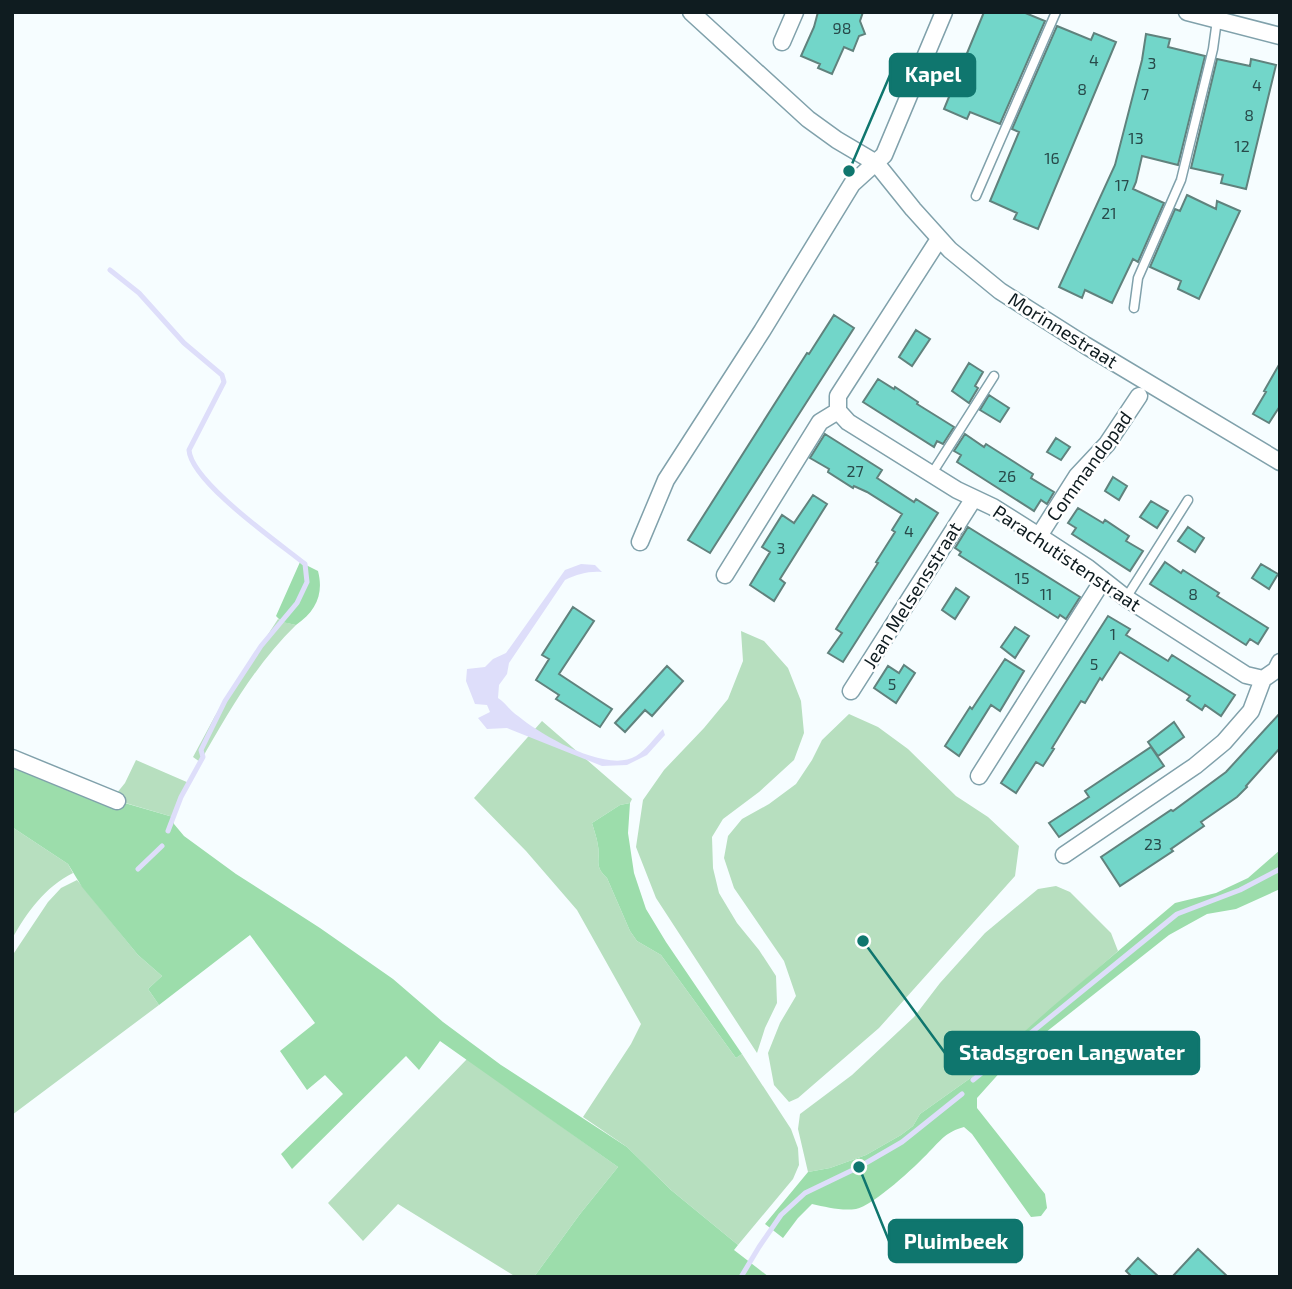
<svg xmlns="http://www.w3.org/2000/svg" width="1292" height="1289" viewBox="0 0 1292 1289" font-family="'Exo 2',sans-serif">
	<rect width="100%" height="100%" fill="#f6fdff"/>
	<!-- green -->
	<path fill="#b7dfbf" d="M 278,619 L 283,622 L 296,625 C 255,665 228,713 200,762 L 193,757 L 215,716 Z
		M 741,631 L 764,641 L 788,668 L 801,701 L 804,733 L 794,760 L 759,792 L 723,819 L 712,837 L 713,868 L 719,893 L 737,923 L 759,950 L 776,976 L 777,1003 L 765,1028 L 757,1053 L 656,898 L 636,847 L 643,800 L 664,770 L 704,728 L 728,699 L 743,661 Z
		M 849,714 L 878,727 L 908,749 L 956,796 L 988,817 L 1019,846 L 1015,876 L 879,1028 L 798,1098 L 789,1102 L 774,1085 L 768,1053 L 780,1023 L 796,996 L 784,961 L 734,888 L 724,858 L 728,836 L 742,819 L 769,804 L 796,784 L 812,760 L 822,740 Z
		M 542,721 L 632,799 L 630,803 L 620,805 L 592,823 C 594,830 597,838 598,846 C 601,861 593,865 607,878 L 630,931 L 637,941 L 661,955 L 736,1058 L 742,1054 L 791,1129 L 798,1148 L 799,1165 L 793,1179 L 738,1245 L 671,1190 L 627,1147 L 583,1117 L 631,1044 L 641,1024 L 577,910 L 526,851 L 474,798 Z
		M 136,760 L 189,783 L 173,817 L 112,799 L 125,783 Z
		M 12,827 L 68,864 L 73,873 C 45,887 27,912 12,939 Z
		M 77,880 L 138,955 L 162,976 L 148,989 L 159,1005 L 12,1115 L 12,956 L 48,902 L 61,888 Z
		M 1056,886 L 1070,892 L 1111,933 L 1118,951 L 979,1072 L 920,1114 L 913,1126 L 901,1135 L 866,1155 L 830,1168 L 808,1172 L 798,1129 L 800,1114 L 852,1075 L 914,1017 L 940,983 L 985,933 L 1038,889 Z
		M 467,1059 L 618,1167 L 580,1214 L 534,1277 L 516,1277 L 398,1204 L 363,1241 L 328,1203 Z"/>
	<!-- forest -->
	<path fill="#9cddab" d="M 300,562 L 318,571 C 324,594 316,611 296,625 L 282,622 L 276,616 Z
		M 12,761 L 104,797 L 173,817 L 174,824 L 184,836 L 236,874 L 320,928 L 393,979 L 443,1022 L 501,1065 L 627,1147 L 671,1190 L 738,1245 L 734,1250 L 769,1277 L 534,1277 L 580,1214 L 618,1167 L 440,1041 L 419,1070 L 406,1056 L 292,1169 L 281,1154 L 343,1094 L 325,1075 L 307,1090 L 280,1051 L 315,1023 L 250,935 L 159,1005 L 148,989 L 162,976 L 138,955 L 82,887 L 68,864 L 12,827 Z
		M 630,803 L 628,833 L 634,873 L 646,909 L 666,942 L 742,1054 L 736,1058 L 661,955 L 637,941 L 630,931 L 607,878 C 593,865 601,861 598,846 C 597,838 594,830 592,823 L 620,805 Z
		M 1280,850 L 1280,889 L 1236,909 L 1207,914 L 1169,935 L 1012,1059 L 977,1098 L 977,1108 L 1045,1194 L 1047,1208 L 1041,1216 L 1031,1217 L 972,1134 L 964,1127 C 946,1132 942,1139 929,1152 C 916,1166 873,1206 856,1209 C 841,1211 826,1207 812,1204 L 798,1218 L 783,1238 L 765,1224 L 808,1172 L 830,1168 L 866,1155 L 901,1135 L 913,1126 L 920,1114 L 979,1072 L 1052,1007 L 1175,903 L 1216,893 L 1248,878 Z"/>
	<!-- water -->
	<path fill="#dedefa" d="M 581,564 L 595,565 L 602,572 C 588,571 578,574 565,580 L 509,663 L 507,674 L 499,685 L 498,698 C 506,703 510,711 518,716 C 541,735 607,774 636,756 C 646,750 654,738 663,729 L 665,735 L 647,755 L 627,765 L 602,766 L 507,728 L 487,729 L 478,718 L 490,712 L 487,705 L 475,704 L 466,681 L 467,669 L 485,667 L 493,659 L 506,653 L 565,570 Z"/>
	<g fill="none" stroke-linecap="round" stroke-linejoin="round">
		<!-- stream -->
		<path stroke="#dedefa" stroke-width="5" d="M 110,270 L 139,293 L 184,343 L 222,375 L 224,382 L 189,450 C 191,482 279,543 305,564 L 307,582 L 297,603 L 261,646 L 225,701 L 201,750 L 203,757 L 181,797 L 168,831
			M 138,869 L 162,846
			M 973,1080 L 1177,914 L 1240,890 L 1280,869
			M 741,1277 L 759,1247 L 781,1215 L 805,1193 L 859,1167 L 902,1142 L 962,1094"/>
	</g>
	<!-- building -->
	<path fill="#72d6c9" stroke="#60827d" stroke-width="2" d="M 818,12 L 863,12 L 860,21 L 865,34 L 859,36 L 853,51 L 844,47 L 832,74 L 818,68 L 820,64 L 801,56 L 814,27 Z
		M 984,12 L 1023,12 L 1045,21 L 1000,124 L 970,112 L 967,119 L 944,109 Z
		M 1057,26 L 1091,40 L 1094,33 L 1116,42 L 1038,229 L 1014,219 L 1017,213 L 990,201 L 1019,132 L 1012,129 Z
		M 1146,34 L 1170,39 L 1168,47 L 1205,56 L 1178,165 L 1142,156 L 1136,182 L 1133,189 L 1164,203 L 1138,262 L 1133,259 L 1112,303 L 1085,290 L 1082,298 L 1059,287 L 1115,165 L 1142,60 Z
		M 1217,59 L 1250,66 L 1251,59 L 1276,65 L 1246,189 L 1221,183 L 1223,175 L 1191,168 Z
		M 1187,195 L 1216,209 L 1217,201 L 1240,211 L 1199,299 L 1178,289 L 1181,281 L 1150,267 L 1175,209 L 1180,211 Z
		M 834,315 L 854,328 L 710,553 L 688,540 L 807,353 L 809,354 Z
		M 916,330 L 930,339 L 912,366 L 899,357 Z
		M 969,363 L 983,372 L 975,386 L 978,388 L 969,403 L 952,391 Z
		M 1280,363 L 1280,406 L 1269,423 L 1253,414 L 1266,392 L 1264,391 Z
		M 878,379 L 894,389 L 895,387 L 918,402 L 917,404 L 954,427 L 943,444 L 937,441 L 934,447 L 863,402 Z
		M 989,395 L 1009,408 L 1000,422 L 980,410 Z
		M 825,434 L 882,470 L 877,478 L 914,502 L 916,499 L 938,513 L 843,662 L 828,653 L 842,633 L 836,629 L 878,563 L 876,562 L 895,532 L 892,530 L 902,514 L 867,492 L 854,486 L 853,488 L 828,472 L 829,469 L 810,458 Z
		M 965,434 L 984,447 L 986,444 L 1033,474 L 1031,478 L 1054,492 L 1047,504 L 1041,500 L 1034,511 L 957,462 L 961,455 L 954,451 Z
		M 1056,438 L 1070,447 L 1061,460 L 1047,452 Z
		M 1113,477 L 1127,486 L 1119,500 L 1105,491 Z
		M 813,495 L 827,504 L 780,579 L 785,583 L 774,601 L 750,585 L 770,552 L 762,547 L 782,515 L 794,523 Z
		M 1151,501 L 1168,511 L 1157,528 L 1140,517 Z
		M 1078,508 L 1103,523 L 1105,520 L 1129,536 L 1126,541 L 1143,551 L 1130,571 L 1072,534 L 1076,528 L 1068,523 Z
		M 968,527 L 1080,597 L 1066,619 L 1060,615 L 1058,618 L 959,555 L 961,552 L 955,548 Z
		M 1188,527 L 1204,538 L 1195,552 L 1178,541 Z
		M 1165,562 L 1181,573 L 1183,570 L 1219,593 L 1217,596 L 1268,628 L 1258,644 L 1250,639 L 1246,645 L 1150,584 Z
		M 1261,564 L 1278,574 L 1269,589 L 1252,578 Z
		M 956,588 L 969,597 L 955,619 L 942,610 Z
		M 573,607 L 594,621 L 559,674 L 612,709 L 600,727 L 556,699 L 559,695 L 536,680 L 549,659 L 542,655 Z
		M 1108,616 L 1130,629 L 1126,635 L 1168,661 L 1172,655 L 1235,695 L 1221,716 L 1205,705 L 1202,710 L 1187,700 L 1190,696 L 1120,652 L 1102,680 L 1100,678 L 1085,703 L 1081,701 L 1052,748 L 1054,749 L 1043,766 L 1036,762 L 1016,793 L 1001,783 Z
		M 1015,627 L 1029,636 L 1015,658 L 1001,647 Z
		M 1005,659 L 1024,671 L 1000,711 L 991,705 L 959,756 L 945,746 L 970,707 L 972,709 Z
		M 904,665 L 915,673 L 896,703 L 874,688 L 888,666 L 899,673 Z
		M 667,666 L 683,681 L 652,716 L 645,710 L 625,732 L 615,723 Z
		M 1280,713 L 1280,748 L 1246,786 L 1247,787 L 1237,797 L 1201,822 L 1204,826 L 1171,849 L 1173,851 L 1120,886 L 1101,857 L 1171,810 L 1173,811 L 1226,772 Z
		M 1174,722 L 1184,737 L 1158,756 L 1148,742 Z
		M 1151,747 L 1164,766 L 1059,837 L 1049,823 L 1089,797 L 1085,791 Z
		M 1198,1249 L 1228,1277 L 1172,1277 Z
		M 1138,1258 L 1159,1277 L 1132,1277 L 1126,1271 Z"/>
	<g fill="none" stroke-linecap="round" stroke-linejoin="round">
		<!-- lane casing -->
		<g stroke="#80a1ab" stroke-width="11">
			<path id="lane" d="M 976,196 L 1056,12
				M 1134,308 L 1138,278 L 1181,180 L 1213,49 L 1217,20
				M 931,475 L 994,376
				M 1126,598 L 1188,500"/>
		</g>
		<!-- street casing -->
		<g stroke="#80a1ab" stroke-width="19">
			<path id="street" d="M 691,12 L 808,119 L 837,140 L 876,163 L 913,209 L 950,250 L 1000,291 L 1085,345 L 1280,462
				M 1187,12 L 1280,36
				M 782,42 L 795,12
				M 838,411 L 848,422 L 957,490 L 993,507 L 1039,536 L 1088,568 L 1126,598 L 1246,675 L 1263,679
				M 1039,536 L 1077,476 L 1107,444 L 1139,396
				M 640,542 L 666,480 L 762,331 L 852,184 L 884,155 L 944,12
				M 725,575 L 820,422 L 838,411 L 838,396 L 939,239
				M 851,691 L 974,498
				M 12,758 L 117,801
				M 979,776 L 1103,580
				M 1064,855 L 1195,766 L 1224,742 L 1251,711 L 1263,679 L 1276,670 L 1280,662"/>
		</g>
		<!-- lane -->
		<use href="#lane" stroke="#fff" stroke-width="8"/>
		<!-- street -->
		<use href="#street" stroke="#fff" stroke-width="16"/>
	</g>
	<g text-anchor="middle" stroke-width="5" stroke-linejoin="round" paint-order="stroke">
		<!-- number labels -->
		<g font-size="16" fill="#284a4a">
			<text x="842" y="34">98</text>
			<text x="1094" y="66">4</text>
			<text x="1152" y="69">3</text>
			<text x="1257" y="91">4</text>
			<text x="1082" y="95">8</text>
			<text x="1145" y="100">7</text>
			<text x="1249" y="121">8</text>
			<text x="1136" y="144">13</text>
			<text x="1242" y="152">12</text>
			<text x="1052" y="164">16</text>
			<text x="1122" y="191">17</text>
			<text x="1109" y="219">21</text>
			<text x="855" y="477">27</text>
			<text x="1007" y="482">26</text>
			<text x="909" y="537">4</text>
			<text x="781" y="554">3</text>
			<text x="1022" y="584">15</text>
			<text x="1046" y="600">11</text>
			<text x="1193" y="600">8</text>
			<text x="1113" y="640">1</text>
			<text x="1094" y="670">5</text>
			<text x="892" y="690">5</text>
			<text x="1153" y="850">23</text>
		</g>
		<!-- street labels -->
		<g font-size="19" fill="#0f1c20" stroke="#fff">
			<text transform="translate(1063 330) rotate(32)" y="7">Morinnestraat</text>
			<text transform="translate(1089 466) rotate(-54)" y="7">Commandopad</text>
			<text transform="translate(1067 558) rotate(34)" y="7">Parachutistenstraat</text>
			<text transform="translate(912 595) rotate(-58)" y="7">Jean Melsensstraat</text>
		</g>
	</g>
	<!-- callouts -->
	<path fill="none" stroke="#0f766e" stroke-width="2.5" d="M849 171L890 75M863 941L945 1053M859 1167L889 1241"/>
	<g fill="#0f766e" stroke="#fff" stroke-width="2.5">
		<circle cx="849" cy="171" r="7"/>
		<circle cx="863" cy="941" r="7"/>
		<circle cx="859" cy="1167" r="7"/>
	</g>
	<g fill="#0f766e" stroke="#0f766e" stroke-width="2.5">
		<rect x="890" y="54" width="85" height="42" rx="7"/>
		<rect x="945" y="1032" width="254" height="42" rx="7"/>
		<rect x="889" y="1220" width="133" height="42" rx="7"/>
	</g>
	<g font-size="21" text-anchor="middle" font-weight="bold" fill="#fff">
		<text x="933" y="82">Kapel</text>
		<text x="1072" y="1060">Stadsgroen Langwater</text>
		<text x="956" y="1249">Pluimbeek</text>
	</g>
	<!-- border -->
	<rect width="1292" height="1289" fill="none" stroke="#0f1c20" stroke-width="28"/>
</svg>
